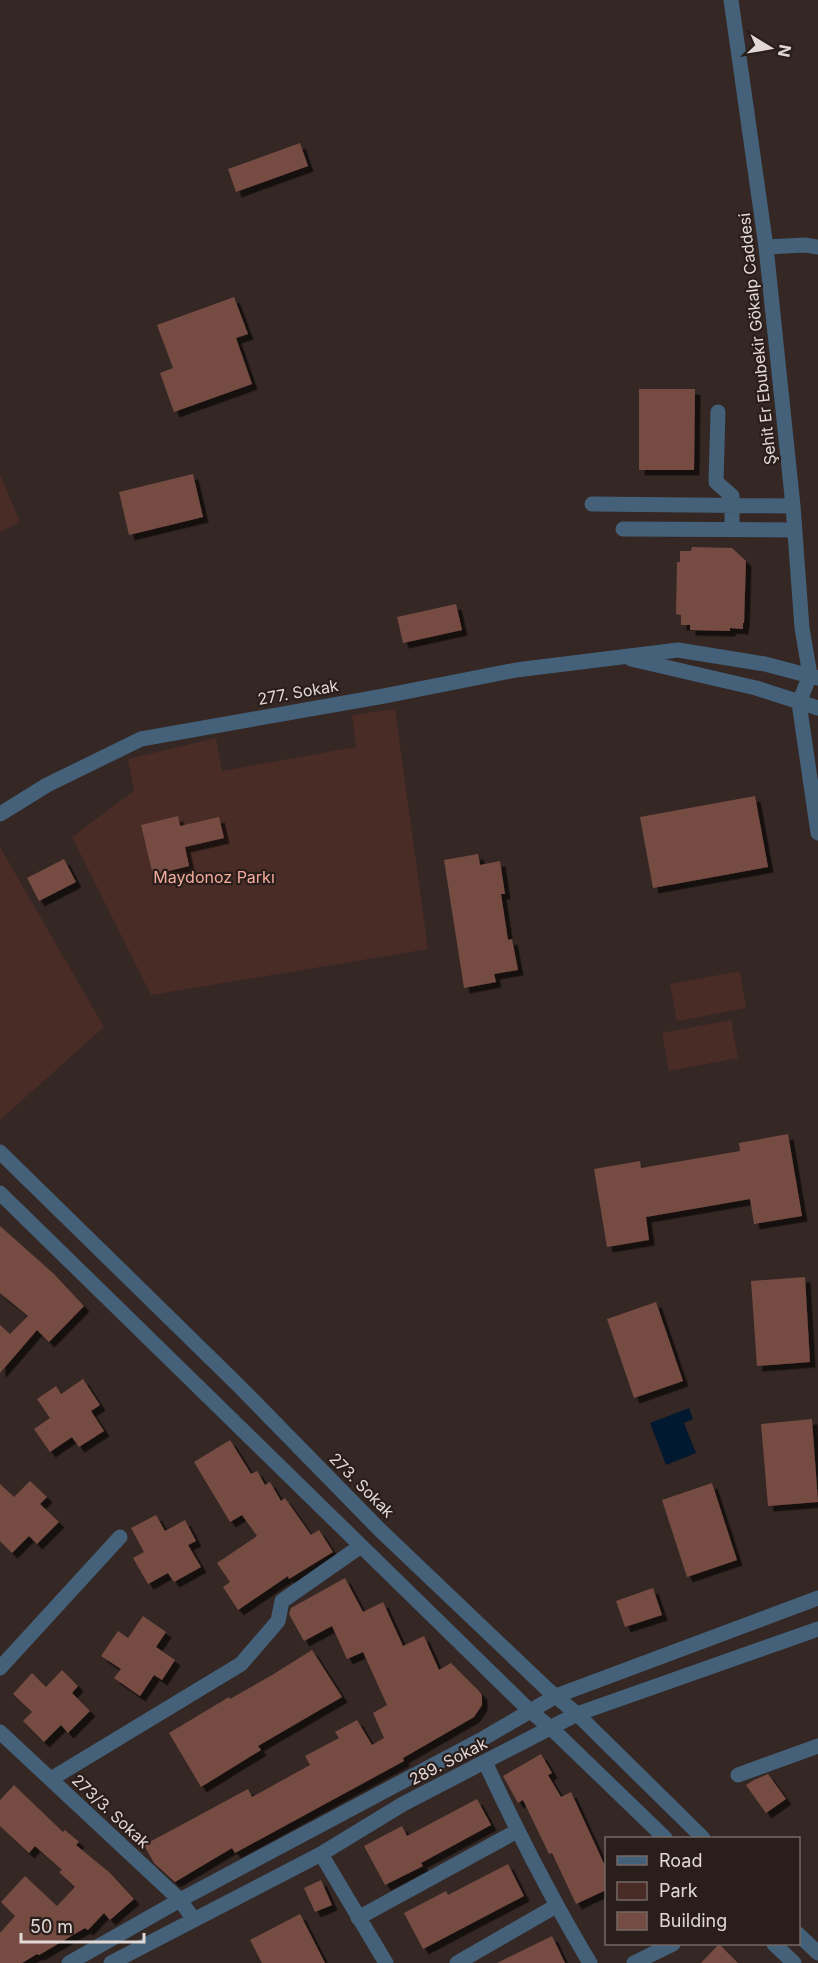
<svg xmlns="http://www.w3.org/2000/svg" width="818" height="1963" viewBox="0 0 818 1963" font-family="Inter,sans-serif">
	<defs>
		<filter id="shadow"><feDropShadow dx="5.5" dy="5.5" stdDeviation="0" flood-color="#0009"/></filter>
	</defs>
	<rect width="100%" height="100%" fill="#342724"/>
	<!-- green -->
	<path fill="#4a2c26" d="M 0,474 L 20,522 L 0,532 Z
		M 395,709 L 428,949 L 151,995 L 72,837 L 134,791 L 128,759 L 216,738 L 222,771 L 356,747 L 352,715 Z
		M 0,847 L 104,1027 L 0,1120 Z
		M 740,971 L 746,1008 L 677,1021 L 670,984 Z
		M 731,1020 L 738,1058 L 669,1071 L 662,1033 Z"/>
	<!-- water -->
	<path fill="#001930" d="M 689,1408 L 693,1419 L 684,1423 L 696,1453 L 666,1465 L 650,1423 Z"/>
	<!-- building -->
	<path fill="#754c43" filter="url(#shadow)" d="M 300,143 L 308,166 L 236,192 L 228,169 Z
		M 234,297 L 248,334 L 236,338 L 252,384 L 174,412 L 160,373 L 173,368 L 157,325 Z
		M 639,389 L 695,389 L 694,470 L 639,470 Z
		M 193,474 L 203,517 L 129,535 L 119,492 Z
		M 692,547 L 732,548 L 746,561 L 744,623 L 743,623 L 743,629 L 730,628 L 730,631 L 690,630 L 690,625 L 681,625 L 681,615 L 676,614 L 677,562 L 680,562 L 680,551 L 691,551 Z
		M 456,604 L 462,630 L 403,643 L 397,617 Z
		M 755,796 L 768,867 L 653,888 L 640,817 Z
		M 178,816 L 180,826 L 219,817 L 224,838 L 185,847 L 189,866 L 153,875 L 141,825 Z
		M 478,854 L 480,865 L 500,861 L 505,894 L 501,894 L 508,940 L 512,939 L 518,970 L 494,974 L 496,982 L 464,988 L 444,860 Z
		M 64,859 L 76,882 L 39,901 L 27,878 Z
		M 788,1134 L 802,1216 L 754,1224 L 750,1199 L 646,1217 L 649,1240 L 607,1247 L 594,1169 L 640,1161 L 641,1168 L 740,1151 L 739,1143 Z
		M 0,1226 L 54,1274 L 84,1306 L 49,1342 L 37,1330 L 0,1373 L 0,1325 L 10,1334 L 28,1316 L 0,1293 Z
		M 805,1277 L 810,1362 L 757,1366 L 751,1281 Z
		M 656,1302 L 683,1381 L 634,1398 L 607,1319 Z
		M 83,1379 L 100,1405 L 91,1411 L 104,1431 L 79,1447 L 72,1437 L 50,1452 L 34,1429 L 50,1418 L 37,1399 L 56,1386 L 61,1394 Z
		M 812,1419 L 818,1502 L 768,1506 L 761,1424 Z
		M 230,1440 L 251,1474 L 257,1471 L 265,1485 L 270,1482 L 281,1501 L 285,1498 L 311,1535 L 319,1530 L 333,1552 L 289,1579 L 288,1576 L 238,1610 L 223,1587 L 230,1582 L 217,1563 L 257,1536 L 242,1515 L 230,1522 L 194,1462 Z
		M 30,1481 L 47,1497 L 40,1504 L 59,1522 L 37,1544 L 29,1536 L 12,1553 L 0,1541 L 0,1484 L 14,1497 Z
		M 712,1483 L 737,1560 L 687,1577 L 662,1500 Z
		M 156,1515 L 165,1531 L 185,1520 L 196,1541 L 188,1545 L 201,1567 L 174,1582 L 168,1573 L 148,1584 L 133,1558 L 144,1552 L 131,1528 Z
		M 345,1578 L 363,1612 L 383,1602 L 403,1646 L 424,1636 L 439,1670 L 451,1663 L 478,1690 L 482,1695 L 482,1705 L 474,1717 L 403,1758 L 404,1761 L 235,1853 L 232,1848 L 175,1882 L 154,1863 L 144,1845 L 248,1789 L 252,1797 L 310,1765 L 305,1756 L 339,1738 L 335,1732 L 357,1720 L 372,1745 L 384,1738 L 373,1713 L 387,1705 L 363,1652 L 347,1659 L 332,1626 L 304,1641 L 289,1614 L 291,1608 Z
		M 653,1588 L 662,1615 L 625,1627 L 616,1601 Z
		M 143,1616 L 166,1632 L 156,1647 L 175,1660 L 162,1680 L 154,1675 L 140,1696 L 114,1678 L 121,1669 L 101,1656 L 118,1631 L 128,1638 Z
		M 312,1650 L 342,1697 L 258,1746 L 261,1750 L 201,1787 L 169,1733 L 229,1697 L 230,1699 L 272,1675 Z
		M 62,1670 L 78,1686 L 72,1693 L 90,1711 L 68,1733 L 61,1725 L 44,1742 L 23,1721 L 32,1712 L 13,1694 L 32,1673 L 46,1687 Z
		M 541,1754 L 552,1773 L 548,1775 L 561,1797 L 571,1792 L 606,1868 L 606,1890 L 576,1904 L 552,1853 L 549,1854 L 523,1800 L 518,1803 L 503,1776 Z
		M 768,1774 L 786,1799 L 766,1813 L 746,1785 L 754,1780 Z
		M 14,1785 L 63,1832 L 65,1830 L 79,1842 L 76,1845 L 110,1873 L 134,1899 L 110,1920 L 104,1913 L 88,1930 L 85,1928 L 39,1955 L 37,1954 L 22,1963 L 0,1963 L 0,1933 L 15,1916 L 1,1902 L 25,1876 L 57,1906 L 75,1887 L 59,1872 L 62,1870 L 35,1846 L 29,1853 L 0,1826 L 0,1800 Z
		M 477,1799 L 491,1825 L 421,1863 L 423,1866 L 385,1885 L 364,1846 L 402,1826 L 407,1836 Z
		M 508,1864 L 524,1896 L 423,1949 L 404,1913 L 446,1891 L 448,1895 Z
		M 321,1880 L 332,1905 L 315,1912 L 304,1888 Z
		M 300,1914 L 325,1963 L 262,1963 L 250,1940 Z
		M 552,1936 L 565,1963 L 497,1963 Z
		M 719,1944 L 738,1963 L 701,1963 Z"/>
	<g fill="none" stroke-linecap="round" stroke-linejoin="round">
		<!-- minor -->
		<path stroke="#446179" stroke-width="15" d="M 731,0 L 766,247 L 793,506 L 802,628 L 810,675 L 799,703 L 818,833
			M 766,247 L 805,245 L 818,247
			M 718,412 L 716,482 L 732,496 L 732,529
			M 592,504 L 793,506
			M 623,529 L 795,530
			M 631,659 L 756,688 L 818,708
			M 0,814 L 47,785 L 141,739 L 384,696 L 516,670 L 678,650 L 765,664 L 818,678
			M 0,1152 L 238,1385 L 379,1529 L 547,1689 L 577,1714 L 703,1838
			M 0,1193 L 530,1711 L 551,1728 L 665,1838
			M 0,1668 L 120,1537
			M 0,1732 L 180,1900 L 194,1920
			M 485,1762 C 517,1831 551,1898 590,1963
			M 738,1775 L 818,1746
			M 51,1779 L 241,1664 L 278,1621 L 282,1601 L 361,1546
			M 321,1854 L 386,1963
			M 358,1918 L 517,1831
			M 798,1934 L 818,1953
			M 774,1944 L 794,1963
			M 69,1963 L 180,1900 L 484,1738 L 556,1696 L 818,1598
			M 111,1963 L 321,1854 L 403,1804 L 577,1714 L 818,1629
			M 457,1963 L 556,1906
			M 634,1963 L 673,1944"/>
	</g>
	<g text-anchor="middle" stroke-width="4.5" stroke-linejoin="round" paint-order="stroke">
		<!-- street labels -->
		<g font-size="16" fill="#e2d9d7" stroke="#2a1e1b">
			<text transform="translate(757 339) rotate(-96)" y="6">Şehit Er Ebubekir Gökalp Caddesi</text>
			<text transform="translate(298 692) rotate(-10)" y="6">277. Sokak</text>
			<text transform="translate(362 1485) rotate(45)" y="6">273. Sokak</text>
			<text transform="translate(448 1761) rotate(-27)" y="6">289. Sokak</text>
			<text transform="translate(111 1811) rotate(43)" y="6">273/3. Sokak</text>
		</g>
		<!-- park labels -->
		<g font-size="16" fill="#f4ac9d" stroke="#2a1e1b">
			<text x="214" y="883">Maydonoz Parkı</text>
		</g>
	</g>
	<!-- legend -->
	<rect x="605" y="1837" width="195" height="108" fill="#2a1e1b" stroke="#746966" stroke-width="1.5"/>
	<rect x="617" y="1856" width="30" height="9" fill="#446179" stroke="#746966" stroke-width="1.5"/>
	<text x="659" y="1867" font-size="18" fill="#e2d9d7">Road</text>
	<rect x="617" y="1882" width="30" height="18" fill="#4a2c26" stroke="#746966" stroke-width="1.5"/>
	<text x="659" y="1897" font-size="18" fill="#e2d9d7">Park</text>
	<rect x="617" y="1912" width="30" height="18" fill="#754c43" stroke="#746966" stroke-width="1.5"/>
	<text x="659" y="1927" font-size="18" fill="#e2d9d7">Building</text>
	<!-- north arrow -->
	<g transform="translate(770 48) rotate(101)" stroke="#2a1e1b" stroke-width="4.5" paint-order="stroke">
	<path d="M0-4.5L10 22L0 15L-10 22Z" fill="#e2d9d7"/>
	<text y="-9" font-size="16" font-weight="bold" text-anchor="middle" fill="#e2d9d7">N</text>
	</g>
	<!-- scale -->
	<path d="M21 1933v9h123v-9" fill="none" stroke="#e2d9d7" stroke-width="3"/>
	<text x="30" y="1933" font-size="18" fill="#e2d9d7" stroke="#2a1e1b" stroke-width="4.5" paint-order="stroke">50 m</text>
</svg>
